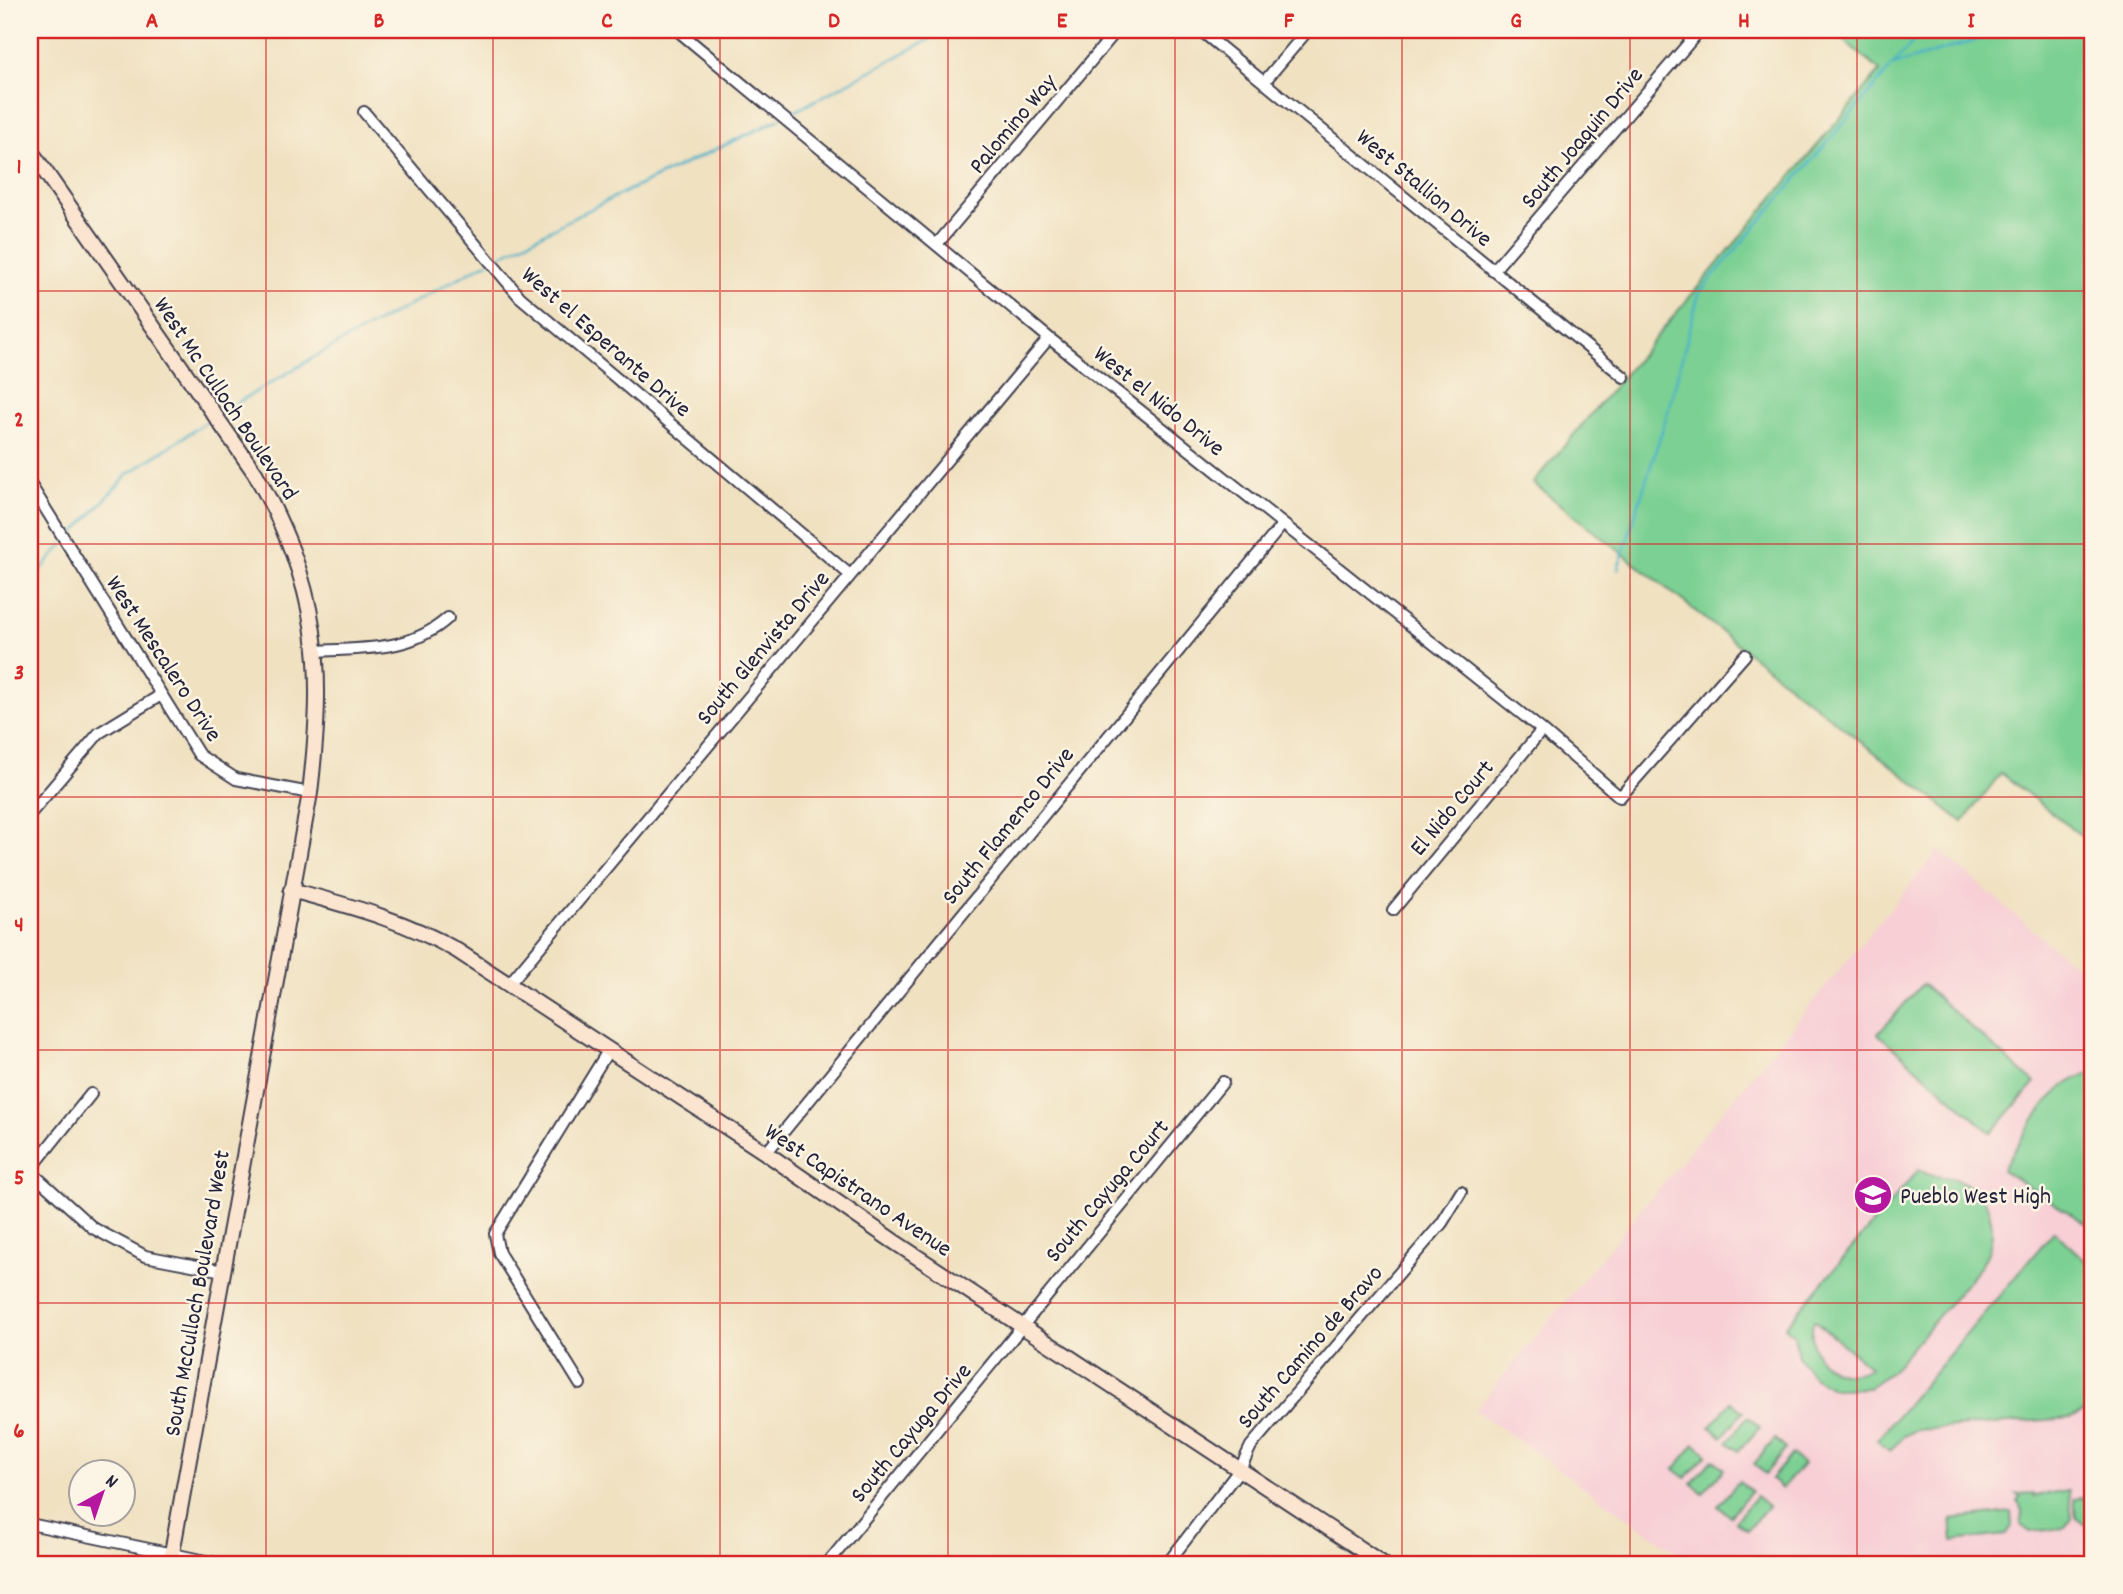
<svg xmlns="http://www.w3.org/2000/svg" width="2123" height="1594" viewBox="0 0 2123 1594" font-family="Dekko,sans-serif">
	<rect width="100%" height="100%" fill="#fcf5e5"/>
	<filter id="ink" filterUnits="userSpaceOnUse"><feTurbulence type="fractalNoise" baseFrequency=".0143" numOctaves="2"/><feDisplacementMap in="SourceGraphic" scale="14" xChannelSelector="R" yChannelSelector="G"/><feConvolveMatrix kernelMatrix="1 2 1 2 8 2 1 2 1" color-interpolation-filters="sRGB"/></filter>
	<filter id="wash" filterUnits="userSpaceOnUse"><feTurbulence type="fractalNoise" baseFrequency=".00686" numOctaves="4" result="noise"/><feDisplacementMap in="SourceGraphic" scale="28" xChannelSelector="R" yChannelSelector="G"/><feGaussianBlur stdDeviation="1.57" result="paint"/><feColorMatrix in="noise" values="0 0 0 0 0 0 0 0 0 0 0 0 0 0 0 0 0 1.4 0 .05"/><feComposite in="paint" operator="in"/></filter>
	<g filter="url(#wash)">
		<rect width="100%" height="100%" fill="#f0e1c1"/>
		<!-- built -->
		<path fill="#f7cfd5" d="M 1939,850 L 2093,981 L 2093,1564 L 1693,1564 L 1475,1410 Z"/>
		<!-- green -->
		<path fill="#7bd093" stroke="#4e7967" stroke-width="2" fill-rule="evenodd" d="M 1832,30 L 2093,30 L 2093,845 L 2001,773 L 1963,822 L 1533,483 L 1880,71 Z
			M 1922,984 L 2035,1083 L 1991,1133 L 1878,1034 Z
			M 2093,1072 L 2093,1228 L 2002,1170 C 2027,1132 2046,1085 2093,1072 Z
			M 1919,1169 C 1931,1180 1945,1174 1960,1181 C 1995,1196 2000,1237 1981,1266 L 1892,1371 L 1868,1388 L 1834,1389 L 1813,1377 L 1798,1356 L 1794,1335 L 1785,1327 ZM 1814,1320 L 1870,1367 L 1870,1368 C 1837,1387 1802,1356 1814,1320 Z
			M 2054,1231 L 2093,1268 L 2093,1408 L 2071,1418 L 1917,1430 L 1903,1436 L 1890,1451 L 1877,1440 Z
			M 1731,1402 L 1743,1412 L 1722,1437 L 1710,1427 Z
			M 1748,1417 L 1760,1427 L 1739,1451 L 1727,1442 Z
			M 1775,1439 L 1786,1449 L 1765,1474 L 1754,1464 Z
			M 1695,1444 L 1707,1454 L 1686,1478 L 1674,1469 Z
			M 1792,1454 L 1803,1464 L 1782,1489 L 1771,1479 Z
			M 1713,1459 L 1724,1469 L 1703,1493 L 1692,1483 Z
			M 1739,1481 L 1751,1491 L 1730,1516 L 1718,1506 Z
			M 2069,1490 L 2072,1519 L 2064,1528 L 2030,1532 L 2021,1525 L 2022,1511 L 2018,1501 L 2021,1497 L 2017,1494 L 2034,1493 L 2034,1496 Z
			M 1756,1496 L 1768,1506 L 1747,1530 L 1735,1521 Z
			M 2093,1497 L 2093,1524 L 2085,1525 L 2076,1518 L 2074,1499 Z
			M 2011,1512 L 2012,1526 L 2006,1535 L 1953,1541 L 1951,1519 Z"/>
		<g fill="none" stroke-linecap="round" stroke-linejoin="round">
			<!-- stream -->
			<path stroke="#4ab1c9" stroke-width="2.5" d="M 1893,65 L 1923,30
				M 786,116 L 947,30
				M 494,259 L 606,201 L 780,119
				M 220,413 L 323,352 L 488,262
				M 68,540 L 128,474 L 211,419
				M 1618,569 L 1667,415 L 1699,293 L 1893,65 L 1997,34 L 2049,30
				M 30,582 L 63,545"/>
		</g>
	</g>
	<g filter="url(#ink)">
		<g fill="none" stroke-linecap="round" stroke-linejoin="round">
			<!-- street casing -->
			<g stroke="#413f4f" stroke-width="14">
				<path id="street" d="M 677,30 L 1049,338 L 1542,730 L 1620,797 L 1745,655
					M 1200,30 L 1624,377
					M 1264,82 L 1308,30
					M 364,112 L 520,297 L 849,574
					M 938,243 L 1117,30
					M 1493,271 L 1700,30
					M 30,484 L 199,755 L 236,779 L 310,793
					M 316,651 C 364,648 410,652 448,618
					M 30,814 L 99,733 L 161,695
					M 1393,910 L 1542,730
					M 509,984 L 1049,338
					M 766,1153 L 1282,525
					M 30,1170 L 91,1094
					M 30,1171 L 93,1228 L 145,1256 L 223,1271
					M 580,1384 L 499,1253 L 495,1234 L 608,1051
					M 30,1524 L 220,1564
					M 827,1564 L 1223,1082
					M 1167,1564 L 1240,1469 L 1251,1446 L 1442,1223 L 1461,1192"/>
			</g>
			<!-- secondary casing -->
			<g stroke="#413f4f" stroke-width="18">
				<path id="secondary" d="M 30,150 L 255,473 C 320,589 325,664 310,793 L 170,1564
					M 291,890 C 349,906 404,920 456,950 L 766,1153 L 893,1241 L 1383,1564"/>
			</g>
			<!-- street -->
			<use href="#street" stroke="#fff" stroke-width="10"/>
			<!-- secondary -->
			<use href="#secondary" stroke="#fce5d0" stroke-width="14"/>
		</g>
	</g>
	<!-- grid -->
	<path fill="none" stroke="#d62828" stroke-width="2" stroke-opacity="0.55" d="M 266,30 L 266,1564M 493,30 L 493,1564M 720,30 L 720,1564M 948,30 L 948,1564M 1175,30 L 1175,1564M 1402,30 L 1402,1564M 1630,30 L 1630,1564M 1857,30 L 1857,1564M 30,291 L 2093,291M 30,544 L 2093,544M 30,797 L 2093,797M 30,1050 L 2093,1050M 30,1303 L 2093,1303"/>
	<!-- icons -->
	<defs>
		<g id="school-disc" transform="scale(2.0125)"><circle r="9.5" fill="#b5179e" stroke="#fcf5e5"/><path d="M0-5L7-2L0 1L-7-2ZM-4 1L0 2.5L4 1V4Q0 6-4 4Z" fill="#fff"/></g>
	</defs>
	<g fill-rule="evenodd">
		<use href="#school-disc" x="1873" y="1195"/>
	</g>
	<g text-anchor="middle" stroke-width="5" stroke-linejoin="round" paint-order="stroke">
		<!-- street labels -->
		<g font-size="24" fill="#22223b" stroke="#fcf5e5">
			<text transform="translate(1012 123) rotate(-50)" y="8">Palomino Way</text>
			<text transform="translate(1581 137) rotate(-50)" y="8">South Joaquin Drive</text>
			<text transform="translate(1425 187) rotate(40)" y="8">West Stallion Drive</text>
			<text transform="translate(607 341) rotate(41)" y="8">West el Esperante Drive</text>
			<text transform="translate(227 398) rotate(56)" y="8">West Mc Culloch Boulevard</text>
			<text transform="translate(1160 400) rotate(39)" y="8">West el Nido Drive</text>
			<text transform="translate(762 647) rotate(-50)" y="8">South Glenvista Drive</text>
			<text transform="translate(165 658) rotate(57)" y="8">West Mescalero Drive</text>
			<text transform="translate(1451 807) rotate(-50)" y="8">El Nido Court</text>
			<text transform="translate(1007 825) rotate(-51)" y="8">South Flamenco Drive</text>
			<text transform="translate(859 1189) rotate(34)" y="8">West Capistrano Avenue</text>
			<text transform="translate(1106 1190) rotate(-50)" y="8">South Cayuga Court</text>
			<text transform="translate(196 1293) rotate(-80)" y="8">South McCulloch Boulevard West</text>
			<text transform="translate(1309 1346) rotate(-49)" y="8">South Camino de Bravo</text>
			<text transform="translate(910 1432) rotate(-50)" y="8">South Cayuga Drive</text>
		</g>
		<!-- poi labels -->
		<g font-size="24" fill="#22223b" stroke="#fcf5e5" text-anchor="start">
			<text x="1900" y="1203">Pueblo West High</text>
		</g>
	</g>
	<!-- margin -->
	<rect width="2123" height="1594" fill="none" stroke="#fcf5e5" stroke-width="77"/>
	<!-- north arrow -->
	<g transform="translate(102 1493) rotate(40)"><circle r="33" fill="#fcf5e5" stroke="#a5a1a1" stroke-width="2"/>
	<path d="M0-5L12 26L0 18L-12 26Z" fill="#b5179e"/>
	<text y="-10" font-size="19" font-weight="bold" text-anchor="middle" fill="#22223b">N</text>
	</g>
	<rect x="38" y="38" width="2046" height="1518" fill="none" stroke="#d62828" stroke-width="2.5"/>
	<g font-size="23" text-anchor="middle" font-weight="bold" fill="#d62828">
		<text x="152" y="27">A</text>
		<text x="379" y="27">B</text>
		<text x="607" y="27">C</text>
		<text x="834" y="27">D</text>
		<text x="1062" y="27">E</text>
		<text x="1289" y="27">F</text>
		<text x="1516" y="27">G</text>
		<text x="1744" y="27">H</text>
		<text x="1971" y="27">I</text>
		<text x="19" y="173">1</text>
		<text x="19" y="426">2</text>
		<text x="19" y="679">3</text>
		<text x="19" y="931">4</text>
		<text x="19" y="1184">5</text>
		<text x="19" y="1437">6</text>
	</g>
</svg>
